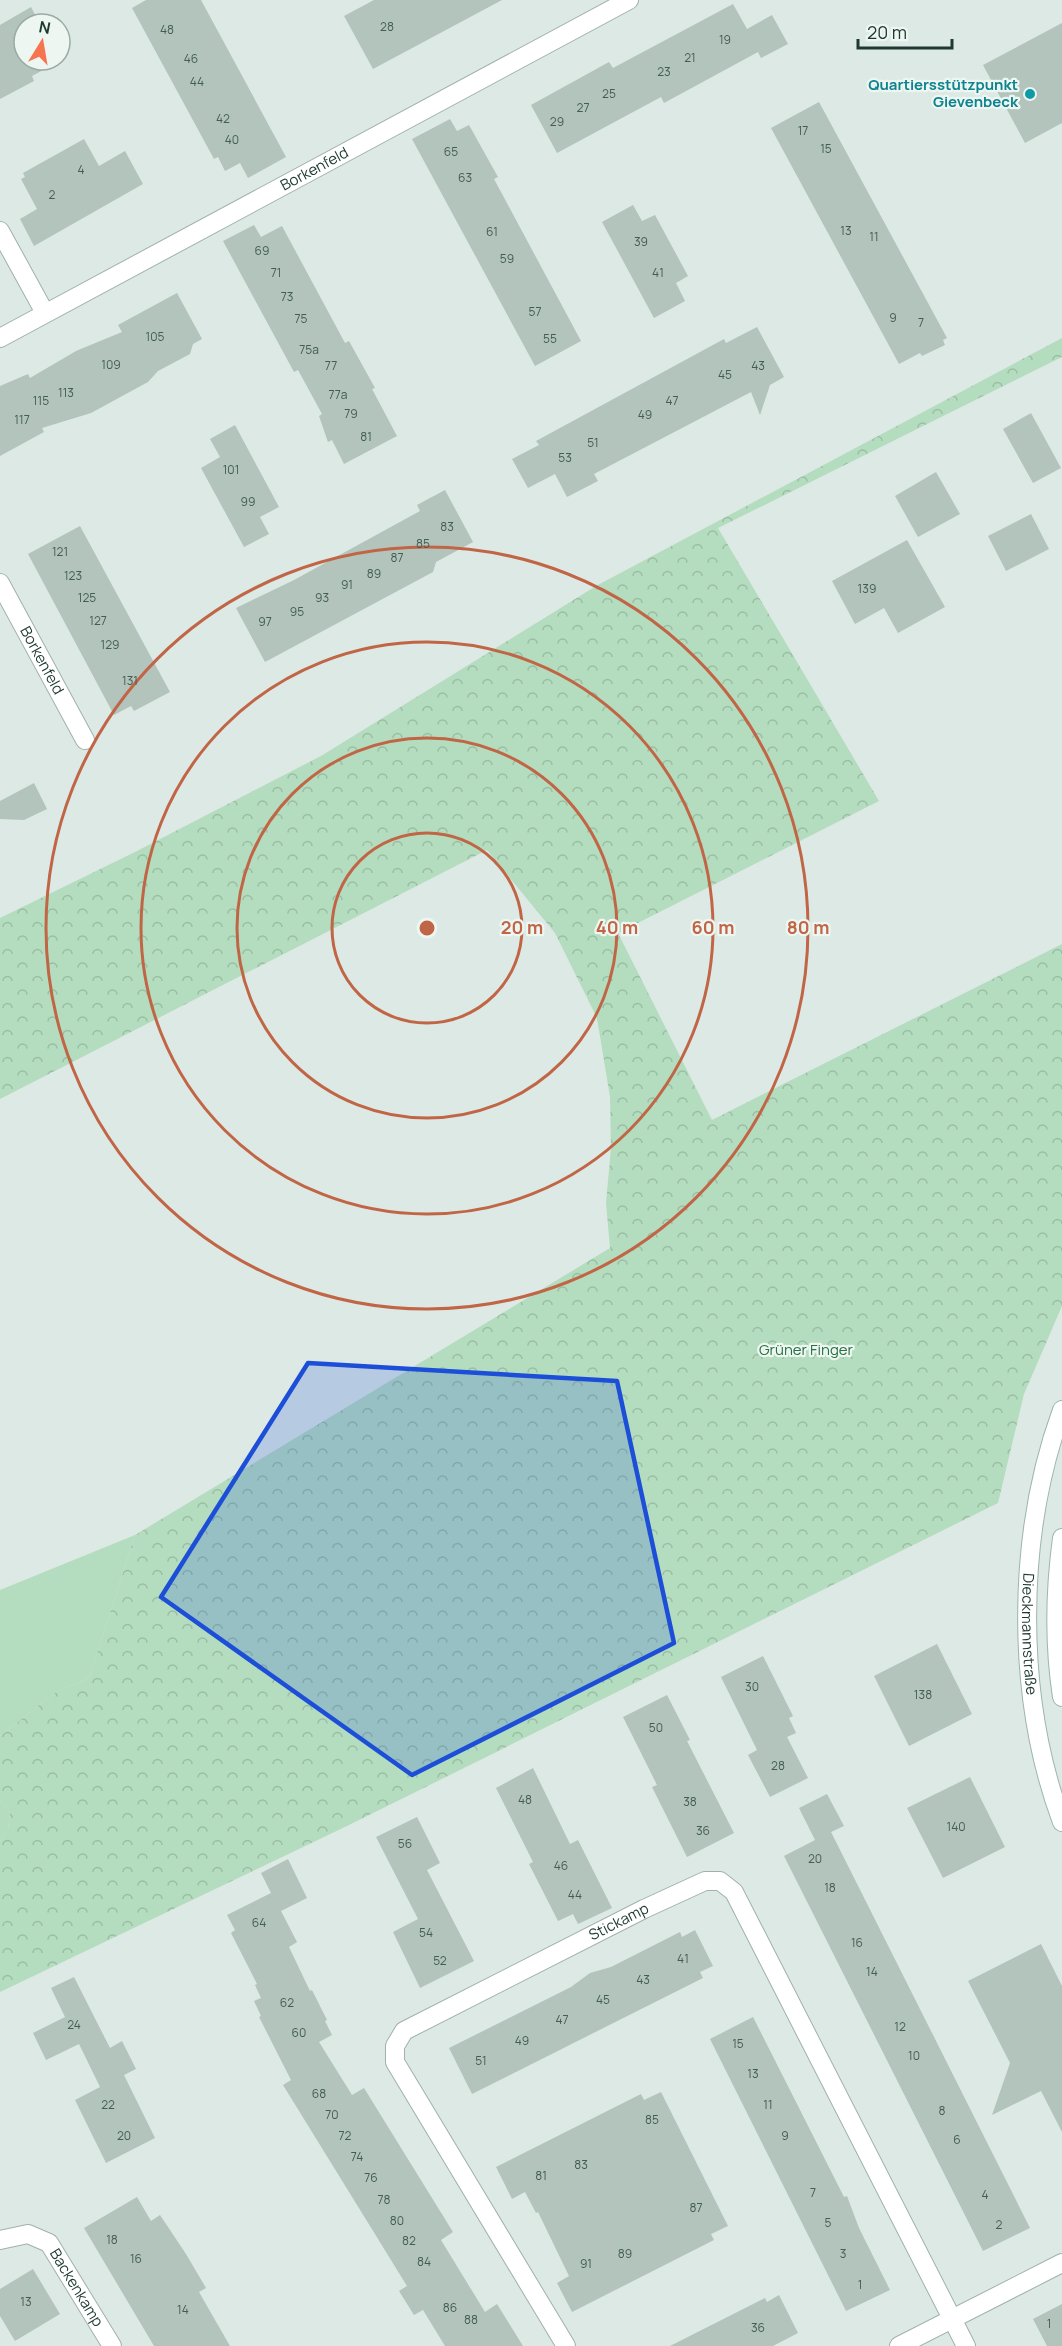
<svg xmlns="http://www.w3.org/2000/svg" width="1062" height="2346" viewBox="0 0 1062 2346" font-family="Manrope,sans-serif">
	<defs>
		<pattern id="forest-crowns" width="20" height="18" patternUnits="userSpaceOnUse" patternTransform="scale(1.5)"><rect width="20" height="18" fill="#b4dcbe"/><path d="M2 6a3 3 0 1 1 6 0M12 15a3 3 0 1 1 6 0" fill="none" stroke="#9abea4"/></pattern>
	</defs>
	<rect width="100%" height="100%" fill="#dde9e4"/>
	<!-- grass -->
	<path fill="#b4dcbe" d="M 135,1535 L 89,1678 L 56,1692 L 0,1736 L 0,1590 Z
		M 0,1801 L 10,1813 L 8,1830 L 0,1841 Z"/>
	<!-- forest -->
	<path fill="url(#forest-crowns)" d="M 1062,338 L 1062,357 L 718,528 L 879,801 L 618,933 L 712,1120 L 1062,944 L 1062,1306 L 1024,1394 L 998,1503 L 347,1826 L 0,1992 L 0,1841 L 8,1830 L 10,1813 L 0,1801 L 0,1736 L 56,1692 L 89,1678 L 135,1535 L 610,1248 L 606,1203 L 611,1148 L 610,1097 L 597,1018 L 555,933 L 487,850 L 0,1099 L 0,918 L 133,853 L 321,756 L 596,586 Z"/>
	<!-- building -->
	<path fill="#b2c4bc" d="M 146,0 L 201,0 L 286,157 L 248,178 L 240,163 L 225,171 L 218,157 L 214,159 L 132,8 Z
		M 374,0 L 502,0 L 373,69 L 344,16 Z
		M 733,4 L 747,29 L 772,15 L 788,44 L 761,58 L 758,52 L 664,103 L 661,97 L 557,153 L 531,105 L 609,62 L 613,68 Z
		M 31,7 L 40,24 L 24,24 L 24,60 L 60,61 L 32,76 L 34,81 L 0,99 L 0,25 Z
		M 1062,23 L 1062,123 L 1025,143 L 983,65 Z
		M 819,102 L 947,338 L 943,340 L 945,345 L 922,356 L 920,353 L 899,364 L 771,128 Z
		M 450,119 L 457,131 L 469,125 L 498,177 L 494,179 L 581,341 L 535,366 L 412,139 Z
		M 84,139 L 99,166 L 125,151 L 143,184 L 34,246 L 20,219 L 37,209 L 21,179 L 25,177 L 23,173 Z
		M 633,205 L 642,221 L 655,215 L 688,276 L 676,283 L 685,301 L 654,318 L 602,222 Z
		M 254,225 L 261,237 L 282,226 L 345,343 L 349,341 L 375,388 L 372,389 L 397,436 L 344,464 L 332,440 L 328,442 L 319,416 L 322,414 L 298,370 L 294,372 L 223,241 Z
		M 177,293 L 202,339 L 193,344 L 190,354 L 158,371 L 148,382 L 91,413 L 42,428 L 44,432 L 0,456 L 0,386 L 28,374 L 30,378 L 76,351 L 122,332 L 118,325 Z
		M 757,327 L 784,377 L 770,385 L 760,415 L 751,392 L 594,474 L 598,481 L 567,497 L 555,474 L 528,488 L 512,459 L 539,445 L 536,441 L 724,339 L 726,343 Z
		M 1031,413 L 1061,468 L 1033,483 L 1003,429 Z
		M 235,425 L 279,507 L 260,517 L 269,534 L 244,547 L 201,468 L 220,457 L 210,439 Z
		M 936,472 L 960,514 L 918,537 L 895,496 Z
		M 445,490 L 473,542 L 436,562 L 433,572 L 265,662 L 236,608 L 294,580 L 420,511 L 417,505 Z
		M 1031,514 L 1049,549 L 1006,571 L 988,536 Z
		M 80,526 L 170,692 L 134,711 L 131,706 L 114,715 L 28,554 Z
		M 907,540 L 945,607 L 898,633 L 884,608 L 855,624 L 832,581 Z
		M 34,783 L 47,809 L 24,820 L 0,819 L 0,801 Z
		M 937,1644 L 972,1714 L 909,1746 L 874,1676 Z
		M 763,1656 L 793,1716 L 789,1718 L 796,1733 L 787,1737 L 808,1778 L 770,1797 L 748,1755 L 757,1750 L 721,1677 Z
		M 667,1695 L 690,1740 L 687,1741 L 734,1833 L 687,1857 L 652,1787 L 657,1785 L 623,1717 Z
		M 533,1768 L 570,1844 L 578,1840 L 612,1908 L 578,1924 L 573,1914 L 558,1921 L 529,1864 L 533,1862 L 496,1788 Z
		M 970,1777 L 1005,1847 L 943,1878 L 907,1808 Z
		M 827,1794 L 844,1826 L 831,1832 L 1030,2228 L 983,2251 L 784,1856 L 821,1837 L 815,1840 L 799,1808 Z
		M 417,1817 L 440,1863 L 427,1870 L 474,1961 L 420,1988 L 393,1932 L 418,1919 L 376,1837 Z
		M 288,1859 L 307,1898 L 281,1911 L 297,1942 L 289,1947 L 310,1991 L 312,1990 L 327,2020 L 325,2021 L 332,2035 L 319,2042 L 352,2095 L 364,2088 L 453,2232 L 441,2240 L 485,2312 L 497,2304 L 523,2346 L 445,2346 L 423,2310 L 414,2315 L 399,2291 L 407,2286 L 283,2085 L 291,2080 L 259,2017 L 261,2016 L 254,2001 L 261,1998 L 255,1985 L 257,1984 L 231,1933 L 235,1930 L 227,1915 L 271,1893 L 261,1873 Z
		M 695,1930 L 713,1966 L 700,1972 L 703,1978 L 472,2094 L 449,2048 L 571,1987 L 590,1973 L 611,1967 L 680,1932 L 682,1937 Z
		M 1041,1944 L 1062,1986 L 1062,2132 L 1041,2091 L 992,2115 L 1010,2063 L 968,1981 Z
		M 74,1977 L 110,2048 L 122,2041 L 136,2069 L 124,2075 L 155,2138 L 106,2163 L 75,2100 L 100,2087 L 79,2044 L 46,2060 L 33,2033 L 65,2017 L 51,1988 Z
		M 753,2017 L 844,2197 L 847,2196 L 859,2228 L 890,2290 L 846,2311 L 710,2039 Z
		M 661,2092 L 728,2226 L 711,2234 L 714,2240 L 572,2312 L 557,2283 L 569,2276 L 538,2212 L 536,2213 L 525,2192 L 512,2199 L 496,2167 L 641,2094 L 644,2100 Z
		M 137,2197 L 151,2221 L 160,2215 L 186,2254 L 206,2288 L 199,2292 L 230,2346 L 154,2346 L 84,2228 Z
		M 33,2269 L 60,2314 L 15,2341 L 0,2316 L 0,2289 Z
		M 779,2295 L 798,2333 L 773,2346 L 670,2346 L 765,2298 L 767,2302 Z
		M 1062,2304 L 1062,2346 L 1047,2346 L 1033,2319 Z"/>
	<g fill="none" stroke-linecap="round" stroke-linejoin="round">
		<!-- street casing -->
		<g stroke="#a0b1ab" stroke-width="20">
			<g id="street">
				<path d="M 0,231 L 45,313"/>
				<path id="s1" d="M 0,338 L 629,0"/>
				<path id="s2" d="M 0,583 L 85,740"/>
				<path id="s3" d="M 0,2240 L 28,2234 L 49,2243 L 112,2346"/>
				<path id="s4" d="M 566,2346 L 395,2062 L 395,2046 L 404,2031 L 644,1909 L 705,1881 L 720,1881 L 734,1892 L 966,2346"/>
				<path d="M 899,2346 L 1062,2263"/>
			</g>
		</g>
		<!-- secondary casing -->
		<g stroke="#9cb5ac" stroke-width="20">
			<g id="secondary">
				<path id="s5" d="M 1062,1410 C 1016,1536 1015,1696 1062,1822"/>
				<path d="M 1062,1538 C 1055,1590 1054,1645 1062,1697"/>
			</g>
		</g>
		<!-- street -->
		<use href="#street" stroke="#fff" stroke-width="18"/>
		<!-- secondary -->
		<use href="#secondary" stroke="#fff" stroke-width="18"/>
	</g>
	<!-- marked area -->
	<path fill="#1d4ed8" fill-opacity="0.2" stroke="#1d4ed8" stroke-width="4.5" stroke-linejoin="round" d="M 308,1363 L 617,1381 L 674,1643 L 412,1775 L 161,1597 Z"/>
	<!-- distance rings -->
	<g fill="none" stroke="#c06647" stroke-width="3">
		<circle cx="427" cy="928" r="95"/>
		<circle cx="427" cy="928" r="190"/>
		<circle cx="427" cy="928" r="286"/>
		<circle cx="427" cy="928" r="381"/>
	</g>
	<!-- markers -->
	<circle fill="#0f9aa8" stroke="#edf6f1" stroke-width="2" cx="1030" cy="94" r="6"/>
	<g text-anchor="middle" stroke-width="4.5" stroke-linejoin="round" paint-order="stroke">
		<!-- number labels -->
		<g font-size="12" fill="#435c54">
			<text x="387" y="31">28</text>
			<text x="167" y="34">48</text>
			<text x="725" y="44">19</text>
			<text x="690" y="62">21</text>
			<text x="191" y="63">46</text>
			<text x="664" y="76">23</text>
			<text x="197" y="86">44</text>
			<text x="609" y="98">25</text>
			<text x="583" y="112">27</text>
			<text x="223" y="123">42</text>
			<text x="557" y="126">29</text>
			<text x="803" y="135">17</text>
			<text x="232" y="144">40</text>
			<text x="826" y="153">15</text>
			<text x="451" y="156">65</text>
			<text x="81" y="174">4</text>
			<text x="465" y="182">63</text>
			<text x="52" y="199">2</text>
			<text x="846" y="235">13</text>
			<text x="492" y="236">61</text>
			<text x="874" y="241">11</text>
			<text x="641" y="246">39</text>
			<text x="262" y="255">69</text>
			<text x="507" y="263">59</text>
			<text x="276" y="277">71</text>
			<text x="658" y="277">41</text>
			<text x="287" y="301">73</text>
			<text x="535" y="316">57</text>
			<text x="893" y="322">9</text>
			<text x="301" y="323">75</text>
			<text x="921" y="327">7</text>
			<text x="155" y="341">105</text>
			<text x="550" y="343">55</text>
			<text x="309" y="354">75a</text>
			<text x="111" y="369">109</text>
			<text x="331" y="370">77</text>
			<text x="758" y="370">43</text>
			<text x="725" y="379">45</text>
			<text x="66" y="397">113</text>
			<text x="338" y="399">77a</text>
			<text x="41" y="405">115</text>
			<text x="672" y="405">47</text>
			<text x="351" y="418">79</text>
			<text x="645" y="419">49</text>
			<text x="22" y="424">117</text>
			<text x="366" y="441">81</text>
			<text x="593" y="447">51</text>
			<text x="565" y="462">53</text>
			<text x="231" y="474">101</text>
			<text x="248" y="506">99</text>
			<text x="447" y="531">83</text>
			<text x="423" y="548">85</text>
			<text x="60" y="556">121</text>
			<text x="397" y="562">87</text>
			<text x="374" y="578">89</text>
			<text x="73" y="580">123</text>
			<text x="347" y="589">91</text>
			<text x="867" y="593">139</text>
			<text x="87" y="602">125</text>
			<text x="322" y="602">93</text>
			<text x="297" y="616">95</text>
			<text x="98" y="625">127</text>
			<text x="265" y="626">97</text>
			<text x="110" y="649">129</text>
			<text x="130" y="685">131</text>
			<text x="752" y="1691">30</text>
			<text x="923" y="1699">138</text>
			<text x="656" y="1732">50</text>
			<text x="778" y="1770">28</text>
			<text x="525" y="1804">48</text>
			<text x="690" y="1806">38</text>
			<text x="956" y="1831">140</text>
			<text x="703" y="1835">36</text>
			<text x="405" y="1848">56</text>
			<text x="815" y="1863">20</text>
			<text x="561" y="1870">46</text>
			<text x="830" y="1892">18</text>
			<text x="575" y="1899">44</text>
			<text x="259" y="1927">64</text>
			<text x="426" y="1937">54</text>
			<text x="857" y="1947">16</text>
			<text x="683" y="1963">41</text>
			<text x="440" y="1965">52</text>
			<text x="872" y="1976">14</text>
			<text x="643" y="1984">43</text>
			<text x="603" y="2004">45</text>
			<text x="287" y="2007">62</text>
			<text x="562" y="2024">47</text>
			<text x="74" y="2029">24</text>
			<text x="900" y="2031">12</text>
			<text x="299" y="2037">60</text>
			<text x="522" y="2045">49</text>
			<text x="738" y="2048">15</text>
			<text x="914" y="2060">10</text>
			<text x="481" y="2065">51</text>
			<text x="753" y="2078">13</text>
			<text x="319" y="2098">68</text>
			<text x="108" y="2109">22</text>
			<text x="768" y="2109">11</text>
			<text x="942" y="2115">8</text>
			<text x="332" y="2119">70</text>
			<text x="652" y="2124">85</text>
			<text x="124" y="2140">20</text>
			<text x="345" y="2140">72</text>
			<text x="785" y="2140">9</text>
			<text x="957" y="2144">6</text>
			<text x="357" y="2161">74</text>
			<text x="581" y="2169">83</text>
			<text x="541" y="2180">81</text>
			<text x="371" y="2182">76</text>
			<text x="813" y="2197">7</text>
			<text x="985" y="2199">4</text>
			<text x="384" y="2204">78</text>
			<text x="696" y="2212">87</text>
			<text x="397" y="2225">80</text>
			<text x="828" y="2227">5</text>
			<text x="999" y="2229">2</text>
			<text x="112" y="2244">18</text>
			<text x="409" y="2245">82</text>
			<text x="625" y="2258">89</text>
			<text x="843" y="2258">3</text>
			<text x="136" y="2263">16</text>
			<text x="424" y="2266">84</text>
			<text x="586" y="2268">91</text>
			<text x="860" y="2289">1</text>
			<text x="26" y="2306">13</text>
			<text x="450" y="2312">86</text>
			<text x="183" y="2314">14</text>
			<text x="471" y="2324">88</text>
			<text x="1049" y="2328">1</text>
			<text x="758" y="2332">36</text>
		</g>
		<!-- culture labels -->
		<g font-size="15" font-weight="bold" fill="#0d838f" stroke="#edf6f1" text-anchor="end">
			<text x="1018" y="90">Quartiersstützpunkt<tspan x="1018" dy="17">Gievenbeck</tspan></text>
		</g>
		<!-- street labels -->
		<g font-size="15" fill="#1e3931" stroke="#edf6f1">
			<text dy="5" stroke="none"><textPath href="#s1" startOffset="357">Borkenfeld</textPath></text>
			<text dy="5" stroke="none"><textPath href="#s2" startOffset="88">Borkenfeld</textPath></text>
			<text dy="5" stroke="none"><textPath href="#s5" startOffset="228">Dieckmannstraße</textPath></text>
			<text dy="5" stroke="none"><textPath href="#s4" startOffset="606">Stickamp</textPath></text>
			<text dy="5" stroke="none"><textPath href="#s3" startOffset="104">Backenkamp</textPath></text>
		</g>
		<!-- park labels -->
		<g font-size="15" fill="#287143" stroke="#edf6f1">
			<text x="806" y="1355">Grüner Finger</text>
		</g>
	</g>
	<circle cx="427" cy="928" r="9" fill="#c06647" stroke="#edf6f1" stroke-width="3"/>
	<g font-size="18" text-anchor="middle" font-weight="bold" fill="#c06647" stroke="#edf6f1" stroke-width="4.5" stroke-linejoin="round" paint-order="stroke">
		<text x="522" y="934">20 m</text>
		<text x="617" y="934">40 m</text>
		<text x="713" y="934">60 m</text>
		<text x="808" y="934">80 m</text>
	</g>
	<!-- north arrow -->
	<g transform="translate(42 42) rotate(11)"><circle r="28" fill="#edf6f1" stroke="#9aaaa4" stroke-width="1.5"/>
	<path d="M0-4.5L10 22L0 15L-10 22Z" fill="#f6754e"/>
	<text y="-9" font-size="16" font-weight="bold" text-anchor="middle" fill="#1e3931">N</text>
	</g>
	<!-- scale -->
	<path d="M858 39v9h94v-9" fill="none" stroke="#1e3931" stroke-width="3"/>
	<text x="867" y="39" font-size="18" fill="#1e3931" stroke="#edf6f1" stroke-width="4.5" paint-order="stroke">20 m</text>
</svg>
